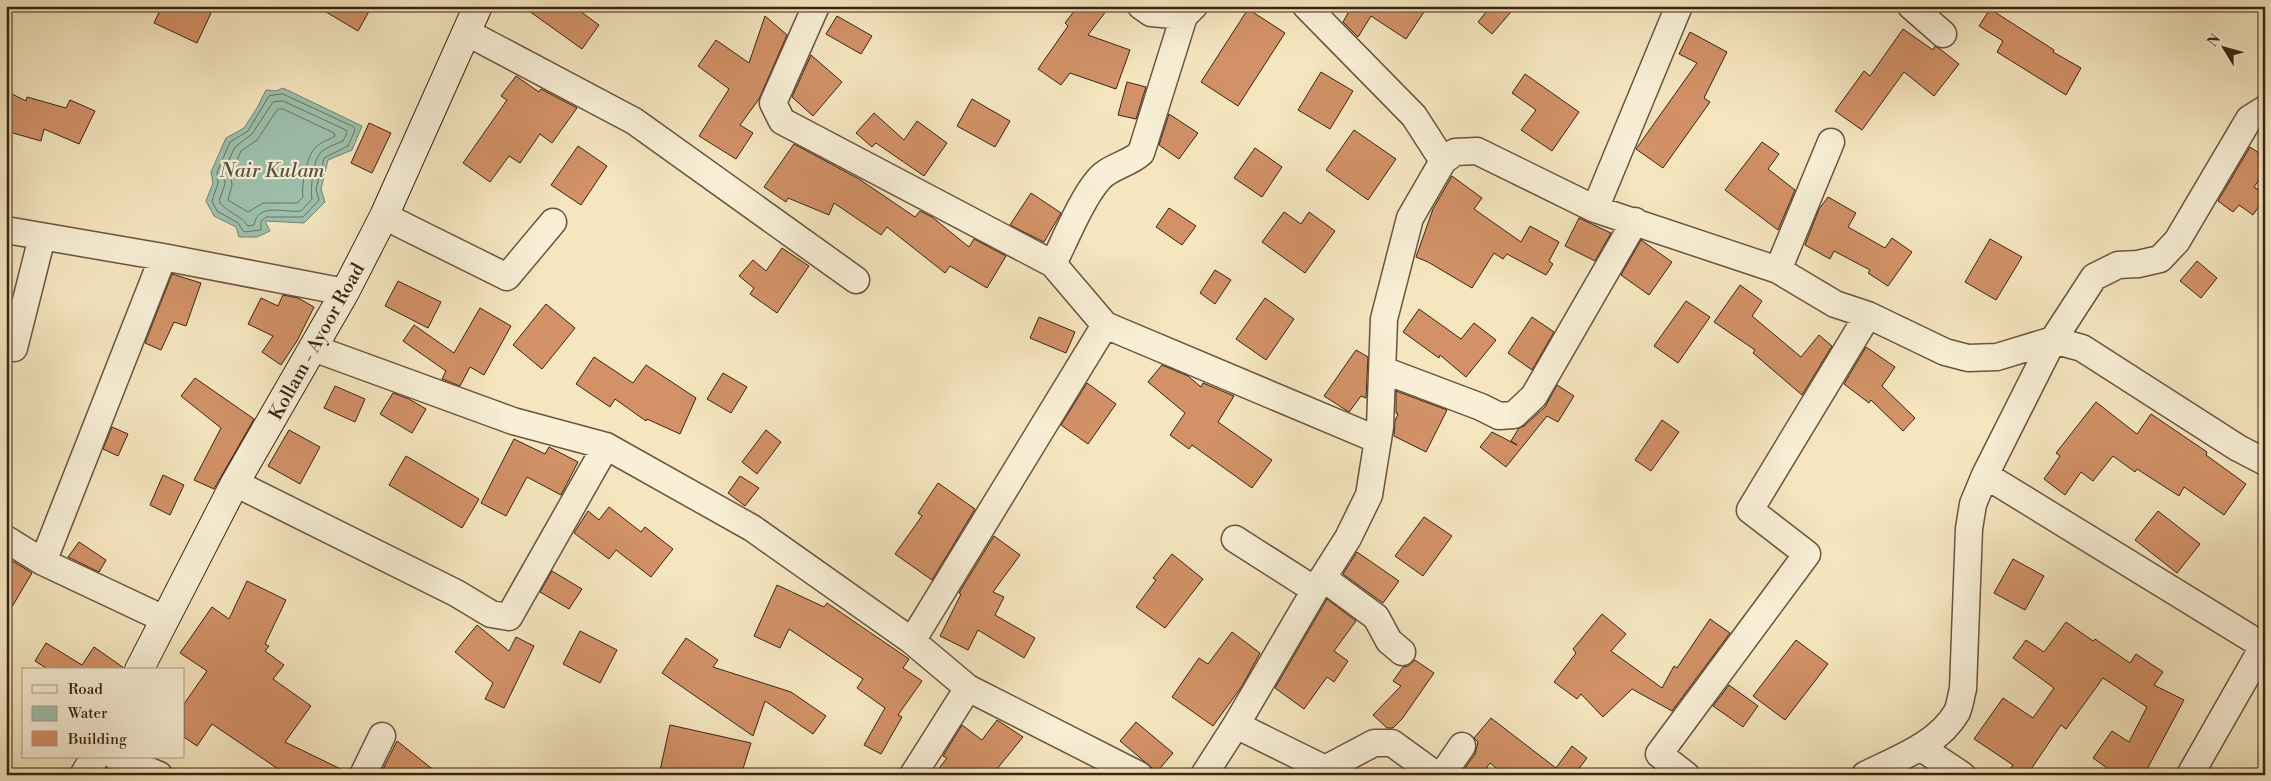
<svg xmlns="http://www.w3.org/2000/svg" width="2271" height="781" viewBox="0 0 2271 781" font-family="'Libre Bodoni',serif">
	<rect width="100%" height="100%" fill="#f5e6c0"/>
	<filter id="stains"><feTurbulence type="fractalNoise" baseFrequency=".004" numOctaves="4"/><feColorMatrix values="0 0 0 0 .2 0 0 0 0 .09 0 0 0 0 .02 0 0 0 .5 -.17"/></filter>
	<radialGradient id="worn" r=".72"><stop offset=".6" stop-color="#630" stop-opacity="0"/><stop offset="1" stop-color="#630" stop-opacity=".3"/></radialGradient>
	<!-- water -->
	<path fill="#9dc0ac" stroke="#75816f" d="M 283,88 L 362,126 L 352,150 L 328,160 L 321,189 L 325,202 L 304,223 L 265,221 L 270,231 L 257,237 L 239,237 L 236,227 L 214,216 L 206,201 L 213,183 L 211,172 L 226,138 L 244,128 L 257,108 L 266,90 L 276,91 Z"/>
	<g fill="none" stroke-linecap="round" stroke-linejoin="round">
		<!-- shore -->
		<path stroke="#6c7260" stroke-width="1" d="M 283,94 L 354,127 L 355,130 L 348,146 L 324,158 L 316,189 L 319,200 L 303,217 L 266,217 L 261,221 L 261,230 L 244,232 L 238,223 L 217,211 L 212,201 L 218,183 L 217,172 L 230,142 L 248,131 L 269,96 Z
			M 283,101 L 346,130 L 347,133 L 343,141 C 336,144 327,147 321,152 C 313,160 310,189 312,199 L 301,211 C 284,213 258,202 254,225 L 248,226 C 241,215 224,211 219,201 L 225,184 L 223,173 L 235,147 L 252,134 L 273,102 Z
			M 278,109 L 283,109 L 334,133 L 335,136 C 329,140 320,142 315,148 C 307,156 301,186 303,197 L 297,203 L 263,203 L 248,212 L 228,200 L 232,185 L 231,174 L 241,151 L 257,140 Z"/>
	</g>
	<!-- building -->
	<path fill="#d29167" stroke="#3a2314" d="M 162,6 L 195,6 L 211,13 L 197,43 L 154,23 Z
		M 316,6 L 372,6 L 358,31 Z
		M 522,6 L 573,6 L 599,25 L 582,49 Z
		M 1078,6 L 1110,6 L 1088,35 L 1130,50 L 1116,89 L 1070,73 L 1061,85 L 1038,69 L 1068,26 L 1065,23 Z
		M 1352,6 L 1428,6 L 1406,39 L 1371,16 L 1358,37 L 1343,22 Z
		M 1491,6 L 1516,6 L 1492,34 L 1478,22 Z
		M 1248,9 L 1285,33 L 1238,106 L 1201,82 Z
		M 1990,9 L 2054,50 L 2053,52 L 2081,68 L 2066,95 L 1997,52 L 2003,41 L 1979,26 Z
		M 765,16 L 787,35 L 759,99 L 740,125 L 753,133 L 736,159 L 699,136 L 729,89 L 698,66 L 716,40 L 749,63 Z
		M 837,16 L 872,36 L 861,54 L 826,34 Z
		M 1903,29 L 1933,50 L 1935,46 L 1940,49 L 1959,64 L 1934,96 L 1904,72 L 1862,130 L 1835,111 L 1864,71 L 1870,76 Z
		M 1690,32 L 1727,52 L 1704,98 L 1710,102 L 1663,168 L 1636,149 L 1697,63 L 1679,54 Z
		M 811,55 L 842,82 L 813,116 L 792,97 Z
		M 1321,72 L 1353,91 L 1330,129 L 1298,110 Z
		M 1525,74 L 1579,112 L 1552,151 L 1521,130 L 1536,110 L 1512,93 Z
		M 516,76 L 539,92 L 541,89 L 577,108 L 552,143 L 540,134 L 520,163 L 509,156 L 490,182 L 463,163 L 507,100 L 501,96 Z
		M 1127,82 L 1146,87 L 1136,119 L 1118,115 Z
		M 6,91 L 26,101 L 27,97 L 66,108 L 70,100 L 95,111 L 79,144 L 44,129 L 41,141 L 6,131 Z
		M 972,99 L 1010,121 L 995,147 L 957,126 Z
		M 874,113 L 904,140 L 917,121 L 947,143 L 924,176 L 876,143 L 872,147 L 856,133 Z
		M 1169,114 L 1198,133 L 1179,159 L 1159,145 Z
		M 369,123 L 391,133 L 372,173 L 351,163 Z
		M 1354,130 L 1396,159 L 1368,200 L 1326,170 Z
		M 1762,142 L 1779,154 L 1768,169 L 1795,190 L 1778,230 L 1725,190 Z
		M 794,144 L 859,179 L 915,217 L 920,211 L 932,217 L 969,247 L 974,239 L 1006,256 L 987,288 L 950,266 L 945,273 L 887,227 L 881,235 L 834,203 L 829,215 L 788,198 L 786,202 L 764,187 Z
		M 578,146 L 607,166 L 581,205 L 551,185 Z
		M 2250,147 L 2265,157 L 2265,172 L 2254,187 L 2265,194 L 2265,198 L 2253,215 L 2239,205 L 2233,212 L 2218,201 Z
		M 1255,148 L 1282,167 L 1262,197 L 1234,178 Z
		M 1452,176 L 1482,198 L 1474,209 L 1521,242 L 1530,226 L 1559,242 L 1549,261 L 1553,264 L 1546,275 L 1507,254 L 1503,259 L 1494,253 L 1472,288 L 1428,262 L 1416,257 L 1433,209 Z
		M 1031,193 L 1061,213 L 1044,242 L 1010,225 Z
		M 1828,197 L 1856,213 L 1848,227 L 1885,248 L 1892,238 L 1912,252 L 1888,286 L 1868,273 L 1870,270 L 1834,251 L 1830,259 L 1805,245 L 1819,209 Z
		M 1169,208 L 1196,226 L 1182,245 L 1156,227 Z
		M 1284,212 L 1301,224 L 1309,212 L 1335,231 L 1305,273 L 1262,242 Z
		M 1579,218 L 1611,233 L 1595,261 L 1565,246 Z
		M 1990,239 L 2022,257 L 1996,300 L 1965,282 Z
		M 1641,240 L 1672,262 L 1649,295 L 1621,275 Z
		M 782,248 L 809,266 L 777,313 L 750,294 L 754,288 L 739,276 L 753,260 L 766,271 Z
		M 2197,261 L 2217,278 L 2201,298 L 2180,281 Z
		M 1215,270 L 1231,280 L 1215,304 L 1200,293 Z
		M 172,274 L 201,283 L 186,326 L 174,322 L 161,350 L 145,343 Z
		M 398,281 L 441,302 L 428,328 L 385,306 Z
		M 1740,285 L 1762,301 L 1752,316 L 1801,357 L 1819,335 L 1832,346 L 1802,395 L 1753,353 L 1755,350 L 1714,322 Z
		M 283,295 L 298,298 L 314,307 L 297,341 L 281,365 L 262,352 L 273,336 L 248,324 L 261,298 L 278,306 Z
		M 1265,298 L 1294,319 L 1266,360 L 1236,339 Z
		M 1686,301 L 1710,317 L 1678,363 L 1654,346 Z
		M 546,304 L 575,328 L 542,369 L 513,345 Z
		M 480,308 L 511,326 L 484,375 L 470,367 L 460,386 L 442,379 L 446,371 L 403,341 L 414,325 L 454,353 Z
		M 1419,309 L 1461,339 L 1474,323 L 1496,340 L 1466,377 L 1440,355 L 1439,358 L 1403,332 Z
		M 1039,317 L 1075,332 L 1066,353 L 1030,338 Z
		M 1532,317 L 1554,332 L 1532,370 L 1508,353 Z
		M 1866,347 L 1895,367 L 1882,386 L 1915,418 L 1903,431 L 1871,400 L 1869,403 L 1844,384 Z
		M 1356,350 L 1368,357 L 1366,398 L 1361,396 L 1349,412 L 1324,396 Z
		M 594,357 L 633,383 L 646,365 L 696,398 L 680,434 L 647,419 L 646,421 L 615,399 L 610,407 L 576,384 Z
		M 1162,365 L 1188,376 L 1201,387 L 1203,383 L 1234,396 L 1218,422 L 1272,460 L 1252,488 L 1192,445 L 1189,449 L 1170,435 L 1185,413 L 1148,382 Z
		M 723,373 L 747,387 L 731,413 L 707,399 Z
		M 195,378 L 254,419 L 214,489 L 194,480 L 221,428 L 181,396 Z
		M 1087,383 L 1116,404 L 1088,444 L 1061,425 Z
		M 1557,385 L 1574,396 L 1558,422 L 1547,416 L 1506,467 L 1480,447 L 1492,432 L 1517,445 L 1511,441 L 1519,428 L 1524,426 L 1545,407 Z
		M 335,386 L 365,399 L 355,422 L 324,408 Z
		M 1396,391 L 1447,410 L 1426,452 L 1394,436 L 1395,421 L 1398,414 L 1396,413 Z
		M 393,393 L 409,399 L 426,409 L 412,433 L 380,414 Z
		M 2096,402 L 2137,434 L 2151,414 L 2207,452 L 2206,455 L 2246,484 L 2224,515 L 2184,487 L 2179,496 L 2137,469 L 2135,472 L 2113,456 L 2093,481 L 2081,472 L 2065,495 L 2044,479 L 2060,456 L 2056,453 Z
		M 1662,420 L 1679,432 L 1651,471 L 1635,460 Z
		M 112,427 L 128,434 L 118,456 L 103,449 Z
		M 289,430 L 320,447 L 300,484 L 268,466 Z
		M 766,430 L 781,442 L 757,474 L 742,462 Z
		M 514,439 L 545,454 L 549,447 L 578,462 L 561,495 L 527,477 L 506,516 L 481,503 Z
		M 406,456 L 479,499 L 462,528 L 389,485 Z
		M 163,475 L 184,485 L 170,515 L 150,505 Z
		M 740,476 L 759,488 L 745,506 L 728,493 Z
		M 938,483 L 975,509 L 932,580 L 895,554 L 922,516 L 918,513 Z
		M 609,507 L 641,532 L 645,527 L 673,549 L 651,577 L 616,550 L 609,559 L 574,533 L 588,511 L 599,520 Z
		M 2158,511 L 2200,544 L 2177,573 L 2135,540 Z
		M 1424,517 L 1452,536 L 1423,576 L 1395,556 Z
		M 994,536 L 1020,555 L 993,592 L 1004,597 L 995,615 L 1035,638 L 1024,658 L 978,630 L 968,650 L 940,636 L 961,594 L 959,593 Z
		M 79,542 L 106,560 L 99,572 L 68,557 Z
		M 1357,552 L 1399,581 L 1383,603 L 1343,574 Z
		M 1172,554 L 1203,579 L 1165,628 L 1136,607 L 1156,580 L 1153,578 Z
		M 6,557 L 32,573 L 6,617 Z
		M 2013,559 L 2044,576 L 2025,610 L 1994,593 Z
		M 552,571 L 582,589 L 569,609 L 540,592 Z
		M 247,581 L 286,600 L 265,644 L 269,646 L 265,651 L 284,665 L 273,679 L 311,706 L 285,742 L 349,773 L 348,775 L 287,775 L 212,724 L 197,746 L 184,737 L 184,704 L 207,671 L 180,653 L 212,607 L 229,619 Z
		M 777,585 L 824,607 L 827,603 L 909,659 L 903,668 L 922,681 L 898,715 L 902,717 L 881,754 L 864,745 L 885,708 L 857,688 L 863,679 L 789,629 L 780,648 L 754,636 Z
		M 1327,599 L 1356,621 L 1334,651 L 1348,661 L 1334,682 L 1327,677 L 1304,709 L 1275,688 Z
		M 1602,614 L 1626,634 L 1611,651 L 1662,688 L 1674,666 L 1677,668 L 1710,619 L 1730,633 L 1672,711 L 1632,689 L 1603,717 L 1581,694 L 1577,699 L 1554,682 L 1576,653 L 1573,649 Z
		M 2066,622 L 2093,641 L 2095,639 L 2130,663 L 2136,654 L 2163,672 L 2154,685 L 2184,700 L 2144,775 L 2117,775 L 2093,758 L 2112,731 L 2129,742 L 2147,707 L 2103,678 L 2066,729 L 2061,725 L 2027,775 L 2006,775 L 2013,765 L 1974,739 L 2003,698 L 2033,718 L 2054,688 L 2013,658 L 2026,640 L 2044,652 Z
		M 477,625 L 509,651 L 516,637 L 534,646 L 504,708 L 485,699 L 493,683 L 455,652 Z
		M 580,631 L 617,650 L 600,683 L 563,664 Z
		M 1232,632 L 1260,653 L 1242,686 L 1213,726 L 1172,697 L 1199,658 L 1208,664 Z
		M 686,638 L 718,660 L 713,667 L 791,692 L 826,716 L 813,734 L 765,701 L 753,736 L 662,673 Z
		M 1796,640 L 1828,664 L 1785,720 L 1753,696 Z
		M 46,643 L 82,665 L 94,647 L 124,668 L 124,670 L 49,670 L 35,661 Z
		M 1415,660 L 1434,673 L 1402,719 L 1393,728 L 1387,728 L 1373,715 L 1401,686 L 1393,681 L 1403,667 L 1408,666 Z
		M 1729,685 L 1758,706 L 1743,727 L 1713,706 Z
		M 1491,718 L 1556,768 L 1572,746 L 1587,758 L 1574,775 L 1505,775 L 1490,763 L 1481,775 L 1460,775 L 1475,754 L 1478,742 L 1474,738 Z
		M 997,720 L 1023,737 L 992,775 L 934,775 L 947,758 L 943,756 L 962,725 L 982,740 Z
		M 1136,722 L 1173,753 L 1157,772 L 1120,741 Z
		M 670,725 L 751,743 L 741,775 L 659,775 Z
		M 397,741 L 440,775 L 380,775 Z"/>
	<g fill="none" stroke-linecap="round" stroke-linejoin="round">
		<!-- minor casing -->
		<g stroke="#69543f" stroke-width="29">
			<path id="minor" d="M 816,6 L 773,103 L 782,121 L 1053,264 L 1105,325 L 1378,440
				M 1141,6 L 1151,13 L 1184,16 L 1194,6
				M 1306,6 L 1414,116 L 1443,161 L 1455,152 L 1477,151 L 1595,209 L 1778,270 L 1835,304 L 1868,315 L 1945,352 L 1968,358 L 1997,357 L 2053,340 L 2082,348 L 2238,448 L 2265,462
				M 1911,6 L 1943,34
				M 466,32 L 634,121 L 856,280
				M 1595,209 L 1679,6
				M 384,216 L 507,277 L 553,222
				M 6,230 L 163,257 L 345,292
				M 1053,264 C 1065,240 1082,198 1099,179 C 1109,167 1129,164 1141,153 L 1184,16
				M 1778,270 L 1831,142
				M 14,348 L 42,237
				M 313,348 L 513,421 L 606,446 L 752,528 L 912,641 L 968,688 L 1139,775
				M 1383,370 L 1481,407 L 1499,416 L 1514,415 L 1534,396 L 1635,221
				M 1985,475 L 2265,647
				M 235,483 L 456,593 L 491,614 L 509,617 L 606,446
				M 6,539 L 43,562 L 164,619
				M 1235,539 L 1315,590
				M 43,562 L 163,257
				M 1323,578 L 1376,617 L 1389,641 L 1402,652
				M 912,641 L 1105,325
				M 1236,725 L 1325,769 L 1374,743 L 1392,743 L 1436,775
				M 1920,747 L 1962,775
				M 116,757 L 159,775
				M 363,775 L 382,736
				M 913,775 L 968,688
				M 1204,775 L 1236,725 L 1315,590 L 1348,538 L 1369,495 L 1380,427 L 1384,319 L 1410,218 L 1443,161
				M 1442,775 L 1462,746
				M 1686,775 L 1659,754 L 1807,554 L 1750,510 L 1868,315
				M 1865,775 C 1896,759 1938,745 1957,712 C 1960,705 1961,696 1963,689 L 1969,529 L 1973,504 L 1985,475 L 2053,340 L 2094,277 L 2118,265 L 2138,264 L 2160,259 L 2177,241 L 2249,119 L 2265,109
				M 2190,775 L 2263,647"/>
		</g>
		<!-- secondary casing -->
		<g stroke="#3a2314" stroke-width="30">
			<path id="secondary" d="M 139,670 L 235,483 L 345,292 L 384,216 L 478,6
				M 84,775 L 95,757"/>
		</g>
		<!-- minor -->
		<use href="#minor" stroke="#f8efd6" stroke-width="26"/>
		<!-- secondary -->
		<use href="#secondary" stroke="#f8efd6" stroke-width="28"/>
	</g>
	<g text-anchor="middle" stroke-width="4.5" stroke-linejoin="round" paint-order="stroke">
		<!-- street labels -->
		<g font-size="19" fill="#3a2314" stroke="#f8efd6">
			<text transform="translate(316 341) rotate(-61)" y="7">Kollam - Ayoor Road</text>
		</g>
		<!-- water labels -->
		<g font-size="20" font-style="italic" fill="#585242" stroke="#f8efd6">
			<text x="272" y="177">Nair Kulam</text>
		</g>
	</g>
	<!-- margin -->
	<rect width="2271" height="781" fill="none" stroke="#f5e6c0" stroke-width="25"/>
	<rect x="8" y="8" width="2256" height="766" fill="none" stroke="#3a2314" stroke-width="2.5"/>
	<rect x="12" y="12" width="2246" height="756" fill="none" stroke="#3a2314"/>
	<!-- legend -->
	<rect x="22" y="668" width="162" height="90" fill="#f8efd6" stroke="#ac9d88"/>
	<rect x="32" y="685" width="25" height="8" fill="#f8efd6" stroke="#ac9d88"/>
	<text x="68" y="694" font-size="15" fill="#3a2314">Road</text>
	<rect x="32" y="706" width="25" height="15" fill="#9dc0ac" stroke="#ac9d88"/>
	<text x="68" y="718" font-size="15" fill="#3a2314">Water</text>
	<rect x="32" y="731" width="25" height="15" fill="#d29167" stroke="#ac9d88"/>
	<text x="68" y="744" font-size="15" fill="#3a2314">Building</text>
	<!-- north arrow -->
	<g transform="translate(2224 48) rotate(307)" stroke="#f8efd6" stroke-width="4" paint-order="stroke">
	<path d="M0-4L9 19L0 12L-9 19Z" fill="#3a2314"/>
	<text y="-8" font-size="14" font-weight="bold" text-anchor="middle" fill="#3a2314">N</text>
	</g>
	<rect width="100%" height="100%" filter="url(#stains)"/>
	<rect width="100%" height="100%" fill="url(#worn)"/>
</svg>
